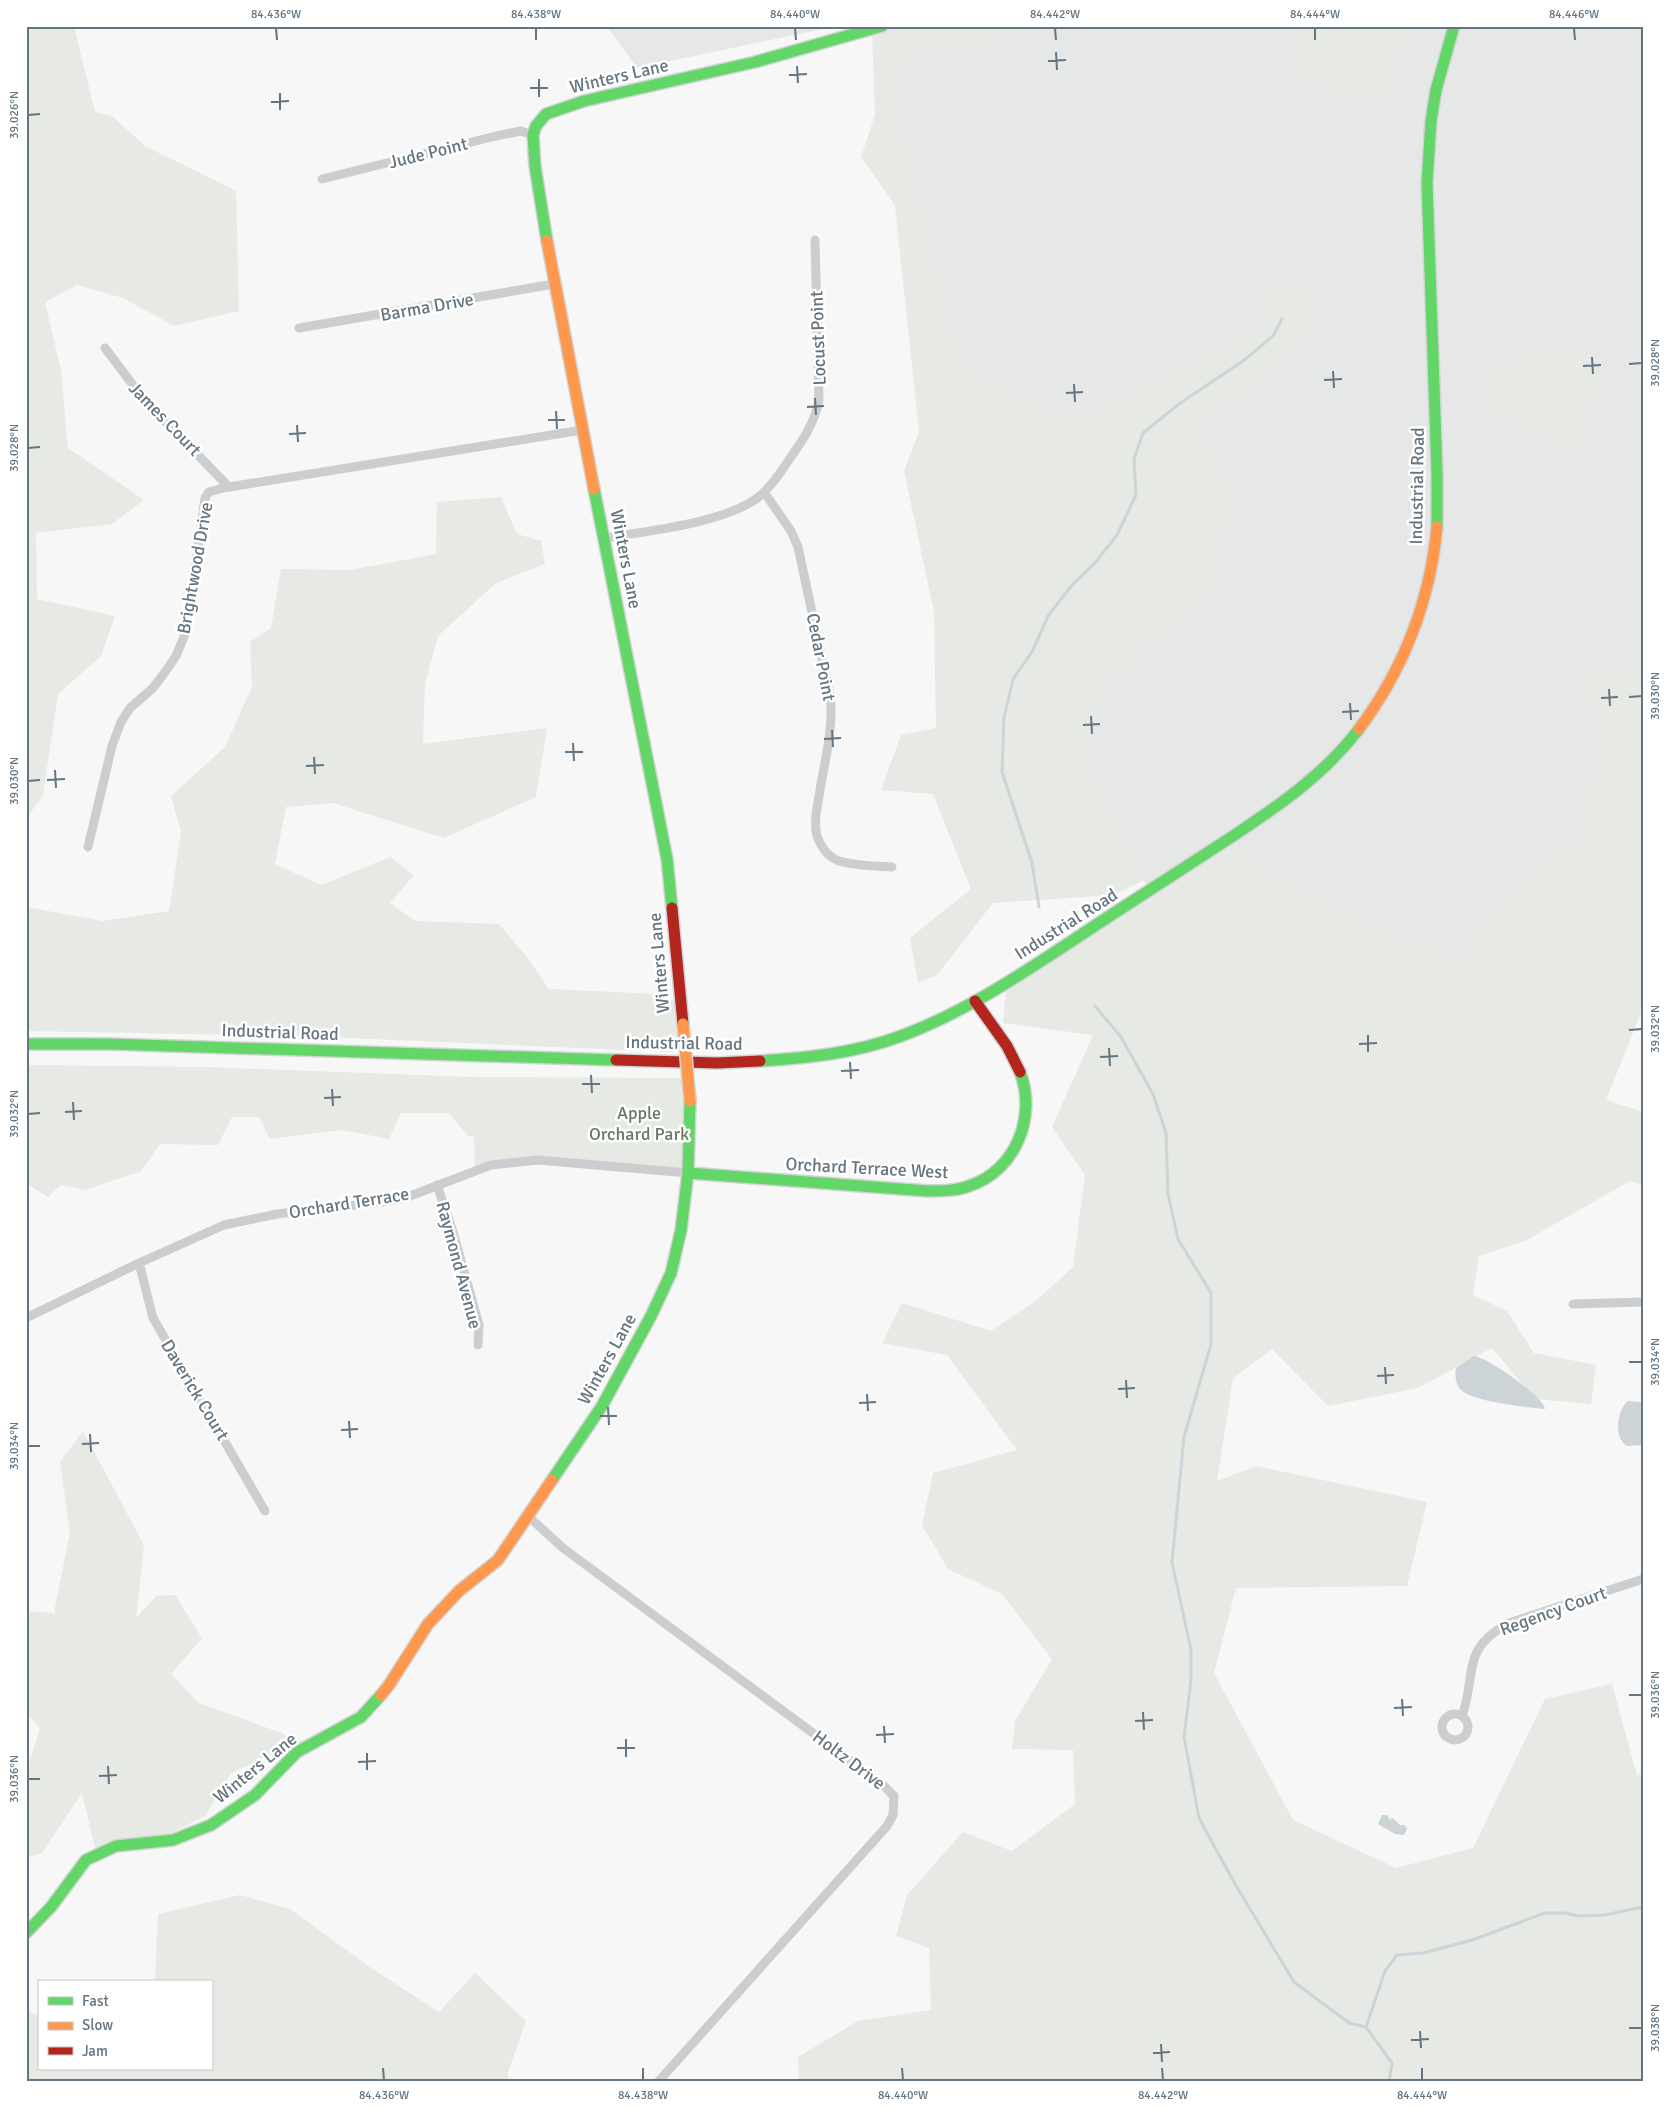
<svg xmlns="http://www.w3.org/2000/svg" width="1669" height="2108" viewBox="0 0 1669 2108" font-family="Signika,sans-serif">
	<rect width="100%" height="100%" fill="#f7f7f7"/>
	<!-- built -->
	<path fill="#e6e7e7" d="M 607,26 L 832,26 L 832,27 L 637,68 Z
		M 882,26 L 1295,26 L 1286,78 L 1387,102 L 1408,26 L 1643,26 L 1643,655 L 1634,675 L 1591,660 L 1603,724 L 1577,840 L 1517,887 L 1459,956 L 1381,933 L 1352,912 L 1245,861 L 1149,891 L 1080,753 L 1113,673 L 1128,678 L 1141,649 L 1209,602 L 1218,547 L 1238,509 L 1199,423 L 1269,373 L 1272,286 L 1262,323 L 1072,423 L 960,366 L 899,117 Z"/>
	<!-- green -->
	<path fill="#e6e9e4" d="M 26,26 L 74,26 L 95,112 L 112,116 L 145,146 L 236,191 L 239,311 L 174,326 L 123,298 L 77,285 L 45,302 L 61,371 L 68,448 L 144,500 L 112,524 L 36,533 L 37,599 L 115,616 L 101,656 L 58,694 L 43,795 L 26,819 Z
		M 963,26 L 1011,26 L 1014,36 L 913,57 L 896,76 L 899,117 L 960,366 L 1072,423 L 1262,323 L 1272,286 L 1288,281 L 1305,283 L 1305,339 L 1269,373 L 1199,423 L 1238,509 L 1218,547 L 1209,602 L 1141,649 L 1128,678 L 1113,673 L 1080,753 L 1144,880 L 1114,895 L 993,903 L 937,975 L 918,983 L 910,938 L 971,889 L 933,794 L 881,790 L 901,735 L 936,728 L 934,612 L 904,471 L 919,432 L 895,205 L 861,157 L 875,115 L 872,29 L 936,30 Z
		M 1295,26 L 1408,26 L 1387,102 L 1285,78 Z
		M 1565,350 L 1600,369 L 1585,452 L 1489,413 L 1492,365 Z
		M 501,497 L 517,534 L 541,541 L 545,564 L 496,583 L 438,636 L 425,684 L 423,744 L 547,728 L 536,797 L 444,838 L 333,803 L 286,807 L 275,864 L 321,885 L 390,857 L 414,875 L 390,903 L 415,921 L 499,924 L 530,961 L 549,989 L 657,994 L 681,1004 L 683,1024 L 671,1052 L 303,1036 L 26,1031 L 26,907 L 103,921 L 169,911 L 181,832 L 171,796 L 225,747 L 252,687 L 250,642 L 271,628 L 281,569 L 350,570 L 436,554 L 437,502 Z
		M 1643,655 L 1643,1008 L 1606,1100 L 1643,1112 L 1643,1185 L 1630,1181 L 1527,1240 L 1479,1256 L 1473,1295 L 1507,1311 L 1534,1353 L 1596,1365 L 1591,1404 L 1535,1399 L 1492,1348 L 1418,1388 L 1328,1406 L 1272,1349 L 1233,1378 L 1217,1481 L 1256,1466 L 1427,1502 L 1407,1586 L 1236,1588 L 1214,1673 L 1293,1820 L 1396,1868 L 1473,1848 L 1545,1699 L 1612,1684 L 1637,1776 L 1643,1773 L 1643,2082 L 799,2082 L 798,2057 L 858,2021 L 931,2010 L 929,1948 L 896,1936 L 907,1895 L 963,1832 L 1012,1851 L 1075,1804 L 1073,1750 L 1012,1749 L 1015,1721 L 1052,1659 L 1002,1594 L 948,1569 L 922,1525 L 933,1473 L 1017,1450 L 947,1355 L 882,1343 L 902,1303 L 991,1331 L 1037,1300 L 1073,1267 L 1085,1175 L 1052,1127 L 1093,1035 L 1003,1023 L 1007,981 L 1233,837 L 1245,861 L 1352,912 L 1381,933 L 1459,956 L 1517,887 L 1577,840 L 1603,724 L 1574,676 L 1591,660 L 1634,675 Z
		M 26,1065 L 206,1067 L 471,1077 L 685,1078 L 688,1173 L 538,1160 L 475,1170 L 474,1136 L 468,1136 L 449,1113 L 401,1113 L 389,1139 L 342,1130 L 270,1139 L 259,1117 L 232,1117 L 218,1145 L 160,1144 L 141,1171 L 85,1190 L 61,1185 L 48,1197 L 26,1183 Z
		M 83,1431 L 144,1545 L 136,1618 L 156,1596 L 175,1595 L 202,1638 L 171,1674 L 199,1703 L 303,1741 L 231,1773 L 205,1816 L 171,1833 L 95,1848 L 82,1793 L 42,1853 L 26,1858 L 26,1772 L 40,1729 L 26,1712 L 26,1611 L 54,1613 L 70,1532 L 60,1462 Z
		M 240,1895 L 290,1909 L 374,1970 L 439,2012 L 475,1973 L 526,2021 L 508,2072 L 508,2082 L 26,2082 L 26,2001 L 30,2013 L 39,2015 L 39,2069 L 211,2069 L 211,1982 L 153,1982 L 155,1980 L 158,1914 Z"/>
	<!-- water -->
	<path fill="#ccd4d7" d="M 1474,1356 C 1487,1357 1544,1397 1545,1409 C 1526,1407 1474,1402 1461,1390 C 1455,1384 1455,1374 1456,1368 Z
		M 1628,1401 L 1643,1402 L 1643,1445 L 1627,1446 C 1613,1438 1617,1410 1628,1401 Z
		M 1382,1815 L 1387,1815 L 1390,1820 L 1393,1818 L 1400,1825 L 1405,1825 L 1407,1829 L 1404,1835 L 1395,1834 L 1378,1824 Z"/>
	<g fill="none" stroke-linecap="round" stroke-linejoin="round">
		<!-- stream -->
		<path stroke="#ccd4d7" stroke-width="3" d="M 1039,907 L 1032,863 L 1002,772 L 1004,718 L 1013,679 L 1032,652 L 1048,616 L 1072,585 L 1094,564 L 1117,535 L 1136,495 L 1134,459 L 1143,433 L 1179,404 L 1243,361 L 1273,336 L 1282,319
			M 1095,1006 L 1121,1037 L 1153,1094 L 1166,1133 L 1168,1194 L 1178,1239 L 1211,1293 L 1211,1344 L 1184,1437 L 1172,1562 L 1191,1650 L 1191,1680 L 1184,1737 L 1199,1818 L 1235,1884 L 1294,1982 L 1349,2023 L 1366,2027 L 1392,2063 L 1389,2082
			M 1366,2027 L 1385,1971 L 1397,1955 L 1423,1953 L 1472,1940 L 1545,1913 L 1564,1913 L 1579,1916 L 1605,1915 L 1643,1907"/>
		<!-- fast casing -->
		<g stroke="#d3d4d5" stroke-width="14">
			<path id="fast" d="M 547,241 L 535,166 L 533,135 L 536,126 L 546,114 L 584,101 L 755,62 L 882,26
				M 594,489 L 667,859 L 672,908
				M 1437,527 L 1437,473 L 1427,183 L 1431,121 L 1436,90 L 1454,26
				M 26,1044 L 109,1044 L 616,1060
				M 760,1061 C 808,1058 856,1053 901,1036 C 979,1007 1049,955 1119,910 C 1156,886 1193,862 1230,838 C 1277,807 1324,775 1359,729
				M 688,1173 L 927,1191 C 941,1191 956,1191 969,1186 C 1016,1171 1037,1116 1020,1072
				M 552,1480 L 602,1406 L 651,1316 L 671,1273 L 681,1230 L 688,1173 L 690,1101
				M 26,1933 L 51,1907 L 86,1860 L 116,1846 L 173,1840 L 211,1825 L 255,1795 L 297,1752 L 361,1717 L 381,1695"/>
		</g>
		<!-- slow casing -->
		<g stroke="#d3d4d5" stroke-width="14">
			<path id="slow" d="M 547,241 L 594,489
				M 1359,729 C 1403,670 1430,601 1437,527
				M 381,1695 L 389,1685 L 428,1624 L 459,1591 L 498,1560 L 552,1480"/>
		</g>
		<!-- jam casing -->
		<g stroke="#d3d4d5" stroke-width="14">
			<path id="jam" d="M 672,908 L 683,1024
				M 975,1001 L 1007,1046 L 1020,1072
				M 616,1060 L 717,1063 L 760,1061"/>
		</g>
		<!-- street -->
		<path stroke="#cccdce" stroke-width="9" d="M 322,179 L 496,136 L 521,131 L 533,135
			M 299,328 L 554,284
			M 105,348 L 145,401 L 229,487
			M 764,492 L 791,531 L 798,547 L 830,696 C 834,726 825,760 820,790 C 818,805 813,821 817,836 C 821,847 828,857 839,861 C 856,866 875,866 892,867
			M 605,538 C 647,531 722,523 756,499 C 771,488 782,470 793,454 C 805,437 815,421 819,400 L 815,240
			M 88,847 L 112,746 L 121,722 L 130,708 L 153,688 L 165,672 L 176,656 L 186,632 L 205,498 L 209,492 L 223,488 L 582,430
			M 437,1185 L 453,1232 L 479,1325 L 478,1345
			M 139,1263 L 153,1318 L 265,1511
			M 1573,1304 L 1643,1302
			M 26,1318 L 139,1263 L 224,1225 L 277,1214 L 389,1201 L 410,1196 L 491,1165 L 538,1160 L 688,1173
			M 528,1516 L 563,1548 L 883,1785 L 894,1796 L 893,1815 L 887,1826 L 658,2082
			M1442 1727a13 13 0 1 1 26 0a13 13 0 1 1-26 0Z
			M 1462,1716 C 1477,1674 1460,1649 1509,1623 L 1643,1579"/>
		<!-- fast -->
		<use href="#fast" stroke="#63d668" stroke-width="11"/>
		<!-- slow -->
		<use href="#slow" stroke="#ff974d" stroke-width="11"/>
		<!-- jam -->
		<use href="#jam" stroke="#b3261e" stroke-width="11"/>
		<!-- slow-bridge casing -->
		<g stroke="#d3d4d5" stroke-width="14" stroke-linecap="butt">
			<path id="slow-bridge" d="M 683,1024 L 690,1101"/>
		</g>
		<!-- slow-bridge -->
		<use href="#slow-bridge" stroke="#ff974d" stroke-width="11"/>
	</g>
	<!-- ticks -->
	<path fill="none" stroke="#647581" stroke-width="2" d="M 276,28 L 277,40M 536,28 L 536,40M 795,28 L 796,40M 1055,28 L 1056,40M 1315,28 L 1315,40M 1574,28 L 1575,40M 1056,52 L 1057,70M 1048,61 L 1066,60M 797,66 L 798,83M 789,75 L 807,74M 539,79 L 539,97M 530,88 L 548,88M 280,93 L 280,110M 271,102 L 289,101M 28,115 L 40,114M 1592,357 L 1593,374M 1629,364 L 1642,363M 1583,366 L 1601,365M 1333,371 L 1334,388M 1324,380 L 1342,379M 1074,384 L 1075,402M 1066,393 L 1083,392M 815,398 L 816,415M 807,407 L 824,406M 556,411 L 557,429M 548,420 L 565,420M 297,425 L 298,442M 289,434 L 306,433M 28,448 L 40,447M 1609,689 L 1610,706M 1629,697 L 1642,696M 1601,698 L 1618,697M 1350,703 L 1351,720M 1342,712 L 1359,711M 1091,716 L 1092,734M 1083,725 L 1100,724M 832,730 L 833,747M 824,739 L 841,738M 573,743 L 574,761M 565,752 L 583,752M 314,757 L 315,774M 306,766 L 324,765M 55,770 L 56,788M 47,780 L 65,779M 28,781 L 40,780M 1629,1030 L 1642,1029M 1368,1035 L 1368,1052M 1359,1044 L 1377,1043M 1109,1048 L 1110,1066M 1100,1057 L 1118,1056M 850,1062 L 851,1079M 841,1071 L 859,1070M 591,1075 L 592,1093M 582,1084 L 600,1084M 332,1089 L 333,1106M 324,1098 L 341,1097M 73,1102 L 74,1120M 65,1112 L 82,1111M 28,1114 L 40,1113M 1629,1362 L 1642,1362M 1385,1367 L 1386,1384M 1377,1376 L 1394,1375M 1126,1380 L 1127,1398M 1118,1389 L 1135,1388M 867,1394 L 868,1411M 859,1403 L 876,1402M 608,1407 L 609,1425M 600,1416 L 617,1416M 349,1421 L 350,1438M 341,1430 L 358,1429M 90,1434 L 91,1452M 82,1444 L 99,1443M 28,1446 L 40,1446M 1629,1695 L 1642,1695M 1402,1699 L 1403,1716M 1394,1708 L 1412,1707M 1143,1712 L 1144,1730M 1135,1721 L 1153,1720M 884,1726 L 885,1743M 876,1735 L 894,1734M 626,1739 L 626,1757M 617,1748 L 635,1748M 367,1753 L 367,1770M 358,1762 L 376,1761M 108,1766 L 109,1784M 99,1776 L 117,1775M 28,1779 L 40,1779M 1629,2028 L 1642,2028M 1420,2031 L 1421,2048M 1411,2040 L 1429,2039M 1161,2044 L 1162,2062M 1153,2053 L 1170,2052M 383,2068 L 384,2080M 643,2068 L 643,2080M 902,2068 L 903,2080M 1162,2068 L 1163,2080M 1422,2068 L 1422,2080"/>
	<g text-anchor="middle" stroke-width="5" stroke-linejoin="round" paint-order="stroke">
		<!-- street labels -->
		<g font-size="18" fill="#647581" stroke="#fff">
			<text transform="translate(619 76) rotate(-13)" y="6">Winters Lane</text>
			<text transform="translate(428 153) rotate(-14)" y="6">Jude Point</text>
			<text transform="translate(427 307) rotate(-10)" y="6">Barma Drive</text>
			<text transform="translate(818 338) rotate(-92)" y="6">Locust Point</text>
			<text transform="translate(165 419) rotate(46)" y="6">James Court</text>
			<text transform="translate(1417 486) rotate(-89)" y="6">Industrial Road</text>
			<text transform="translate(626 559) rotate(79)" y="6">Winters Lane</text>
			<text transform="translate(195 568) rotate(-80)" y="6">Brightwood Drive</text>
			<text transform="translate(821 657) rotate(79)" y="6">Cedar Point</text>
			<text transform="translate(1066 924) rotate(-32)" y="6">Industrial Road</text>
			<text transform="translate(659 963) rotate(-95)" y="6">Winters Lane</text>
			<text transform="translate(280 1032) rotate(2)" y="6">Industrial Road</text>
			<text transform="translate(684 1043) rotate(1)" y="6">Industrial Road</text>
			<text transform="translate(867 1168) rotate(3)" y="6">Orchard Terrace West</text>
			<text transform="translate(349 1203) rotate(-9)" y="6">Orchard Terrace</text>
			<text transform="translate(459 1265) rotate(75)" y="6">Raymond Avenue</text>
			<text transform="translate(607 1359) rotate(-61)" y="6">Winters Lane</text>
			<text transform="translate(195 1390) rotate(59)" y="6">Daverick Court</text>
			<text transform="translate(1553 1611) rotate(-20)" y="6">Regency Court</text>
			<text transform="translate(849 1760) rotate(37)" y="6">Holtz Drive</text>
			<text transform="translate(255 1768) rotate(-39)" y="6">Winters Lane</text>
		</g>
		<!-- park labels -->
		<g font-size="18" fill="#677963" stroke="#fff">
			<text x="639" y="1119">Apple<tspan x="639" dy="21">Orchard Park</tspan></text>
		</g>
	</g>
	<!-- border -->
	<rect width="1669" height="2108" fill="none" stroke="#ffffff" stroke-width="55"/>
	<!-- legend -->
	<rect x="38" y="1980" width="175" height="90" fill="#ffffff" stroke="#c1c8cd"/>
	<rect x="48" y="1997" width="25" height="8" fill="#63d668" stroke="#c1c8cd"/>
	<text x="82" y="2006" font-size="15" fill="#647581">Fast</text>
	<rect x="48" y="2022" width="25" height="8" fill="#ff974d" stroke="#c1c8cd"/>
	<text x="82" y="2030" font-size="15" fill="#647581">Slow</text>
	<rect x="48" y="2047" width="25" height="8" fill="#b3261e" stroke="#c1c8cd"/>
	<text x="82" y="2056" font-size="15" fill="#647581">Jam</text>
	<rect x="28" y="28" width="1614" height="2052" fill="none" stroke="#647581" stroke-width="2"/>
	<g font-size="12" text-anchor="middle" fill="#647581">
		<text x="276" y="18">84.436°W</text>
		<text x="536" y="18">84.438°W</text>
		<text x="795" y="18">84.440°W</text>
		<text x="1055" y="18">84.442°W</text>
		<text x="1315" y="18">84.444°W</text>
		<text x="1574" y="18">84.446°W</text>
		<text transform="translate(14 115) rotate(-90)" y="4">39.026°N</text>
		<text transform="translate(1655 363) rotate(-90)" y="4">39.028°N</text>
		<text transform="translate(14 448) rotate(-90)" y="4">39.028°N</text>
		<text transform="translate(1655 696) rotate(-90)" y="4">39.030°N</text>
		<text transform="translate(14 781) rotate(-90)" y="4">39.030°N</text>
		<text transform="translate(1655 1029) rotate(-90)" y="4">39.032°N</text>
		<text transform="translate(14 1114) rotate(-90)" y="4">39.032°N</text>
		<text transform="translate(1655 1362) rotate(-90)" y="4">39.034°N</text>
		<text transform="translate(14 1446) rotate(-90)" y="4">39.034°N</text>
		<text transform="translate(1655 1695) rotate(-90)" y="4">39.036°N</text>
		<text transform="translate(14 1779) rotate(-90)" y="4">39.036°N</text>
		<text transform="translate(1655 2028) rotate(-90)" y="4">39.038°N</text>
		<text x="384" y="2099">84.436°W</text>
		<text x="643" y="2099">84.438°W</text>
		<text x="903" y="2099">84.440°W</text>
		<text x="1163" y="2099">84.442°W</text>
		<text x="1422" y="2099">84.444°W</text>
	</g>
</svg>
